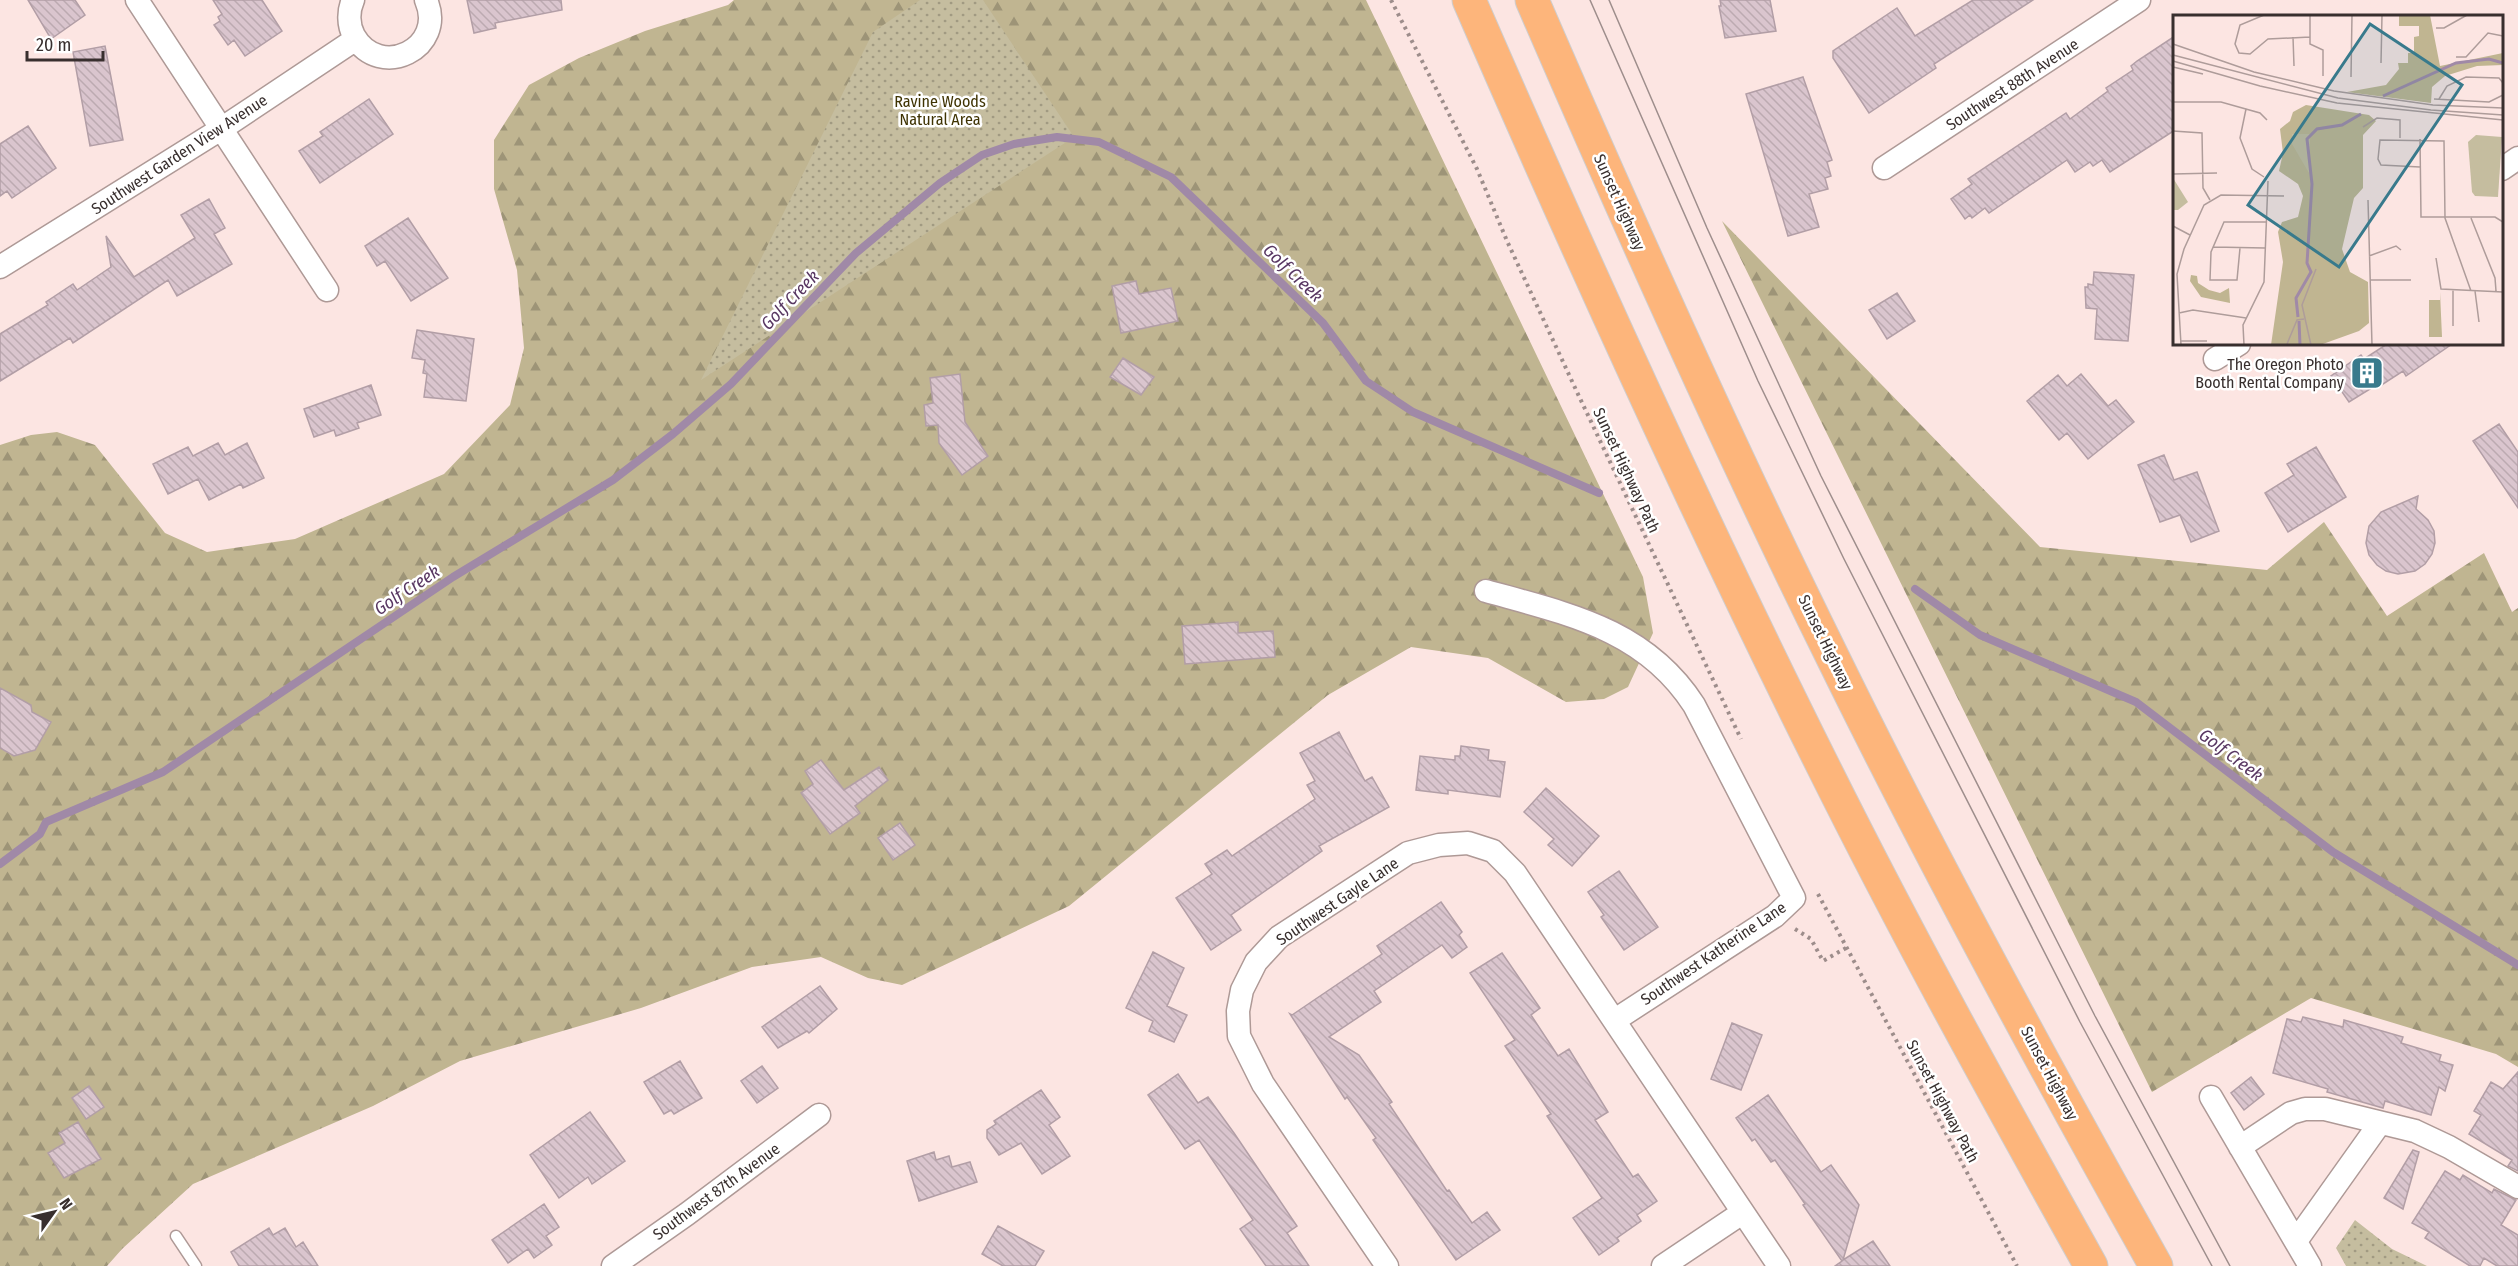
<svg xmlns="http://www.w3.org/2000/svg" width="2518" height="1266" viewBox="0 0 2518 1266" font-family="'Fira Sans Condensed',sans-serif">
	<defs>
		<pattern id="forest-firs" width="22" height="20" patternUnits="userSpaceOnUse" patternTransform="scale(1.5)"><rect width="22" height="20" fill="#c0b591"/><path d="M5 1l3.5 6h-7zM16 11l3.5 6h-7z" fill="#9d9477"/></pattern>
		<pattern id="park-dots" width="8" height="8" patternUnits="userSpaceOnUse" patternTransform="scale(1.5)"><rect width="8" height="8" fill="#c5bd9f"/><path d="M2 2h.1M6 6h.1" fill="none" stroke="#a19a82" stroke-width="1.8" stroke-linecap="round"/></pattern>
		<pattern id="building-back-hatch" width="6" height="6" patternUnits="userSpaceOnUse" patternTransform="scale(1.5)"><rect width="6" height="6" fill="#dac5ce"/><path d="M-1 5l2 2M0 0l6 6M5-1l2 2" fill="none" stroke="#bcaab1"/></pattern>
	</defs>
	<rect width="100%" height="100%" fill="#fce5e2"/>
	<!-- forest -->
	<path fill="url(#forest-firs)" d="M 734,0 L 1366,0 L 1643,577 L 1653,633 L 1628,687 L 1604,699 L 1566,702 L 1488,658 L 1411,647 L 1328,695 L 1069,906 L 902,985 L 868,978 L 821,957 L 752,967 L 641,1008 L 460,1061 L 373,1106 L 193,1184 L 122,1249 L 107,1266 L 0,1266 L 0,445 L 31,435 L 57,432 L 95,445 L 165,533 L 207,552 L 295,539 L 444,474 L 510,405 L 524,348 L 517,270 L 494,189 L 494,140 L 529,85 L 579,58 L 645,31 L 728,5 Z
		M 1722,221 L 2040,547 L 2267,570 L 2324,522 L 2387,616 L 2484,553 L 2512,612 L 2518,608 L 2518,1067 L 2496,1054 L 2311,998 L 2152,1092 Z"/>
	<!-- park -->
	<path fill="url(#park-dots)" d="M 920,0 L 983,0 L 1074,137 L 701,380 L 873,32 Z
		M 2355,1220 L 2392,1249 L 2427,1266 L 2346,1266 L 2336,1248 Z"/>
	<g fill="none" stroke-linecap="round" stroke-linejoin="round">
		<!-- stream -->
		<path stroke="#a089a7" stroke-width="8" d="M 1915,589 L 1980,635 L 2136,702 L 2333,852 L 2518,965
			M 0,864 L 40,834 L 46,822 L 163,772 L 453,577 L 613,480 L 673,434 L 731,384 L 856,253 L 940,183 L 982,155 L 1014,144 L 1057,137 L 1099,142 L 1171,177 L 1323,323 L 1366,381 L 1413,412 L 1599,493"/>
	</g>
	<!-- building -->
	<path fill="url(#building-back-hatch)" stroke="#b29ea6" stroke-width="1.5" d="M 28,0 L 75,0 L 85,15 L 51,39 Z
		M 213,0 L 262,0 L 282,31 L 245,56 L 234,40 L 228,45 L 214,25 L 220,21 L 218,17 L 222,14 Z
		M 467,0 L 561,0 L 562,10 L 495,23 L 496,28 L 474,33 Z
		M 1720,0 L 1770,0 L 1776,31 L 1725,38 L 1719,6 L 1721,6 Z
		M 1973,0 L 2033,0 L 1934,64 L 1936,68 L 1869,113 L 1833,58 L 1833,51 L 1897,8 L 1915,36 Z
		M 2175,36 L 2175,130 L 2110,172 L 2102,160 L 2093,166 L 2090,162 L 2075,172 L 2067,160 L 1989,213 L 1985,208 L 1972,218 L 1970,215 L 1965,219 L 1951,199 L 1972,184 L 1968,179 L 2066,113 L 2070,119 L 2108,91 L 2106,88 L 2133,70 L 2131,66 L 2137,61 Z
		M 105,46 L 123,140 L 90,146 L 73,52 Z
		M 1803,77 L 1832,160 L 1827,162 L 1831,176 L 1825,178 L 1828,189 L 1809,194 L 1819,227 L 1788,236 L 1746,94 Z
		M 369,99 L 393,134 L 320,183 L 299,151 L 323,136 L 320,132 Z
		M 28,126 L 56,168 L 12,198 L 7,191 L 0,196 L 0,144 Z
		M 209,199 L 225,228 L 214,234 L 232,264 L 177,296 L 168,280 L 73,343 L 70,338 L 0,381 L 0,334 L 48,305 L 46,302 L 73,284 L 77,290 L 111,267 L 106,236 L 134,277 L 195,238 L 181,215 Z
		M 408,218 L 448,278 L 411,301 L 385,261 L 377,266 L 365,246 Z
		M 2094,272 L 2134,275 L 2128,341 L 2095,339 L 2097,309 L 2086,308 L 2085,287 L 2088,287 L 2088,284 L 2093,285 Z
		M 1136,281 L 1139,294 L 1171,288 L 1178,321 L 1121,333 L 1112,286 Z
		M 1897,293 L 1915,321 L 1887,339 L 1869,310 Z
		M 417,330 L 474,339 L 466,401 L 424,397 L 427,374 L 423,373 L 425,360 L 412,358 Z
		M 2387,344 L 2452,344 L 2406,376 L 2403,371 L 2380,386 L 2378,384 L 2349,402 L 2331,376 L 2361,355 L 2364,359 Z
		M 1123,358 L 1154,377 L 1141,395 L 1110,377 Z
		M 960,374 L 965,422 L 988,456 L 962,475 L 939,443 L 938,425 L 926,426 L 924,405 L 933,403 L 930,378 Z
		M 2081,374 L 2108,406 L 2116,400 L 2134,422 L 2088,459 L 2067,433 L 2059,440 L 2027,401 L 2058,375 L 2067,386 Z
		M 371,385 L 381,415 L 357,423 L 359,428 L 336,436 L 334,430 L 314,437 L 304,409 Z
		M 2499,424 L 2518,452 L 2518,508 L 2473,441 Z
		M 218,443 L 225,455 L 247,443 L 264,478 L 243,488 L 241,484 L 209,500 L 198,479 L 168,494 L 153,464 L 188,447 L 193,456 Z
		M 2316,447 L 2346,497 L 2288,532 L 2265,493 L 2294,475 L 2287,464 Z
		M 2164,455 L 2174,480 L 2197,472 L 2219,531 L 2191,542 L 2180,515 L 2160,522 L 2138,465 Z
		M 2418,496 L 2416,509 L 2428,520 L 2434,531 L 2435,543 L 2432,554 L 2425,564 L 2415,571 L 2398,574 L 2386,571 L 2377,565 L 2369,555 L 2366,543 L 2369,526 L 2381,512 Z
		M 1238,622 L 1238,633 L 1273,631 L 1275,657 L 1185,664 L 1182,626 Z
		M 0,688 L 31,705 L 32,712 L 51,722 L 35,750 L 14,756 L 0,748 Z
		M 1339,732 L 1365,781 L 1372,777 L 1389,807 L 1319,846 L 1322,851 L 1231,915 L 1241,930 L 1211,950 L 1176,898 L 1212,874 L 1205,864 L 1227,850 L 1232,856 L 1315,799 L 1307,785 L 1315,781 L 1300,753 Z
		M 1461,746 L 1489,750 L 1488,760 L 1505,762 L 1500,797 L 1448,790 L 1448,794 L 1416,790 L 1420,756 L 1455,760 L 1455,756 L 1460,756 Z
		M 821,760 L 844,790 L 879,767 L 888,780 L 855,806 L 860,813 L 830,834 L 801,793 L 813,784 L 805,771 Z
		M 1546,788 L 1599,836 L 1572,866 L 1548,845 L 1554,839 L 1524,812 Z
		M 900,823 L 915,845 L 893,860 L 878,838 Z
		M 1619,871 L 1658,927 L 1624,950 L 1601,917 L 1604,915 L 1588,892 Z
		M 1441,902 L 1462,932 L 1459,935 L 1467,947 L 1452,958 L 1442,945 L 1374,991 L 1381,1002 L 1329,1037 L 1359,1055 L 1392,1102 L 1389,1104 L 1447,1191 L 1449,1190 L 1472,1223 L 1487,1212 L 1500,1230 L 1456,1260 L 1373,1140 L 1376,1138 L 1347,1097 L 1345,1099 L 1290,1014 L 1292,1015 L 1382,954 L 1377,946 Z
		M 1153,952 L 1184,968 L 1167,1006 L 1187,1015 L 1174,1042 L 1149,1031 L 1153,1021 L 1126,1008 Z
		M 1502,953 L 1540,1008 L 1531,1015 L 1558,1056 L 1569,1049 L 1608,1112 L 1595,1120 L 1633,1177 L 1638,1174 L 1657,1201 L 1637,1215 L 1641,1221 L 1617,1238 L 1619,1241 L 1599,1255 L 1573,1218 L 1602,1198 L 1547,1116 L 1551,1114 L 1505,1046 L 1515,1040 L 1470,973 Z
		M 820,986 L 837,1009 L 809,1033 L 807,1031 L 778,1048 L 762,1027 Z
		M 2303,1017 L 2343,1027 L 2344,1020 L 2403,1037 L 2401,1043 L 2441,1055 L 2439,1061 L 2453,1065 L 2445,1091 L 2439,1087 L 2431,1115 L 2385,1101 L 2383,1108 L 2327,1092 L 2328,1089 L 2273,1073 L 2287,1019 L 2301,1022 Z
		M 1732,1023 L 1762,1035 L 1741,1090 L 1711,1079 Z
		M 680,1061 L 702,1098 L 674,1114 L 671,1110 L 664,1114 L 644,1082 Z
		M 762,1066 L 778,1088 L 757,1103 L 741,1081 Z
		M 2518,1072 L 2518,1171 L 2508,1166 L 2512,1160 L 2469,1134 L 2481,1115 L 2474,1111 L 2491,1082 L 2503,1089 Z
		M 1178,1074 L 1198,1103 L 1208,1097 L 1234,1133 L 1297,1226 L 1287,1233 L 1309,1266 L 1266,1266 L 1240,1229 L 1253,1220 L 1199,1140 L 1185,1149 L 1148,1095 Z
		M 2251,1077 L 2264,1094 L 2244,1110 L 2231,1093 Z
		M 89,1086 L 104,1107 L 86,1119 L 72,1098 Z
		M 1041,1090 L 1060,1117 L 1049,1125 L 1070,1156 L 1042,1174 L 1021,1143 L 999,1155 L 987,1138 L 987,1130 L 996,1124 L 994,1121 Z
		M 1768,1095 L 1821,1172 L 1831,1165 L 1859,1205 L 1843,1260 L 1873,1241 L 1890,1266 L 1835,1266 L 1842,1261 L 1803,1205 L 1805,1204 L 1775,1160 L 1771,1162 L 1755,1139 L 1752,1141 L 1736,1118 Z
		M 590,1112 L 625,1161 L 592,1184 L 588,1177 L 559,1198 L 530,1155 Z
		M 78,1122 L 101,1159 L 64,1178 L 48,1153 L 65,1143 L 59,1133 Z
		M 2413,1150 L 2419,1152 L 2403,1209 L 2384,1198 Z
		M 934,1152 L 936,1160 L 949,1156 L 952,1167 L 970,1162 L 977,1182 L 919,1201 L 907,1161 Z
		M 2445,1171 L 2460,1180 L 2463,1175 L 2492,1193 L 2494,1189 L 2516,1200 L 2501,1225 L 2518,1235 L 2518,1266 L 2497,1266 L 2484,1258 L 2480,1266 L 2470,1266 L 2425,1238 L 2429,1232 L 2412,1223 Z
		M 544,1204 L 559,1227 L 546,1236 L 552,1245 L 534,1258 L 528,1249 L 508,1263 L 492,1240 Z
		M 998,1226 L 1044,1251 L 1035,1266 L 1003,1266 L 982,1254 Z
		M 269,1228 L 273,1235 L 285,1228 L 296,1247 L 303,1242 L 318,1266 L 239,1266 L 231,1252 Z"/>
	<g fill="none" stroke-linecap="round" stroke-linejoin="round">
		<!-- lane casing -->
		<g stroke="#ae9996" stroke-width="13">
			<path id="lane" d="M 176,1236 L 196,1266"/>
		</g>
		<!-- street casing -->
		<g stroke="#ae9996" stroke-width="25">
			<path id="street" d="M 137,0 L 327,290
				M 353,0 C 348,11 348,25 354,36 C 380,81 447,48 426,0
				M 1884,168 L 2139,0
				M 2502,169 L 2518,158
				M 0,267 L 221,129 L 356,39
				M 2215,359 L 2239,344
				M 1486,591 C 1568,614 1645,629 1694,705 L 1794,898 L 1775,916 L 1615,1020
				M 2211,1097 L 2310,1266
				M 2240,1147 L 2291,1113 L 2305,1109 L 2325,1109 L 2415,1131 L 2449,1147 L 2518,1187
				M 2296,1241 L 2380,1123
				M 613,1266 L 687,1214 L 819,1115
				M 1387,1266 L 1263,1084 L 1239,1036 L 1238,1011 L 1242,990 L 1256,962 L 1279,937 L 1408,853 L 1439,845 L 1468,843 L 1493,851 L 1515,873 L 1779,1266
				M 1663,1266 L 1742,1213"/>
		</g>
		<!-- highway casing -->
		<g stroke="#cfcdcd" stroke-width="35">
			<path id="highway" d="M 1469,0 C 1581,258 1697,514 1823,766 C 1907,935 1999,1101 2091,1266
				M 1532,0 C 1628,222 1726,442 1833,658 C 1934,864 2044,1066 2156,1266"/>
		</g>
		<!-- path -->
		<path stroke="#9d8d8b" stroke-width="4" stroke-dasharray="3 4.5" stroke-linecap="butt" d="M 1391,0 L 1477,169 L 1507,241 L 1577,392 L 1741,739
			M 1818,894 L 2017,1266
			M 1795,929 L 1811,939 L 1823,961 L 1846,948"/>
		<!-- lane -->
		<use href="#lane" stroke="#fff" stroke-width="10"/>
		<!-- street -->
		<use href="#street" stroke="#fff" stroke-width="22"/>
		<!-- highway -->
		<use href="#highway" stroke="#fdb57b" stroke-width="33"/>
		<!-- tram -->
		<path stroke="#9e8e8c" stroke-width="1.5" d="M 1590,0 L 1758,381 L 1844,559 L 2080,1022 L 2212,1266
			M 1609,0 L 1707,228 L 1821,476 L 2095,1016 L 2230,1266"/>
	</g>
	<!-- icons -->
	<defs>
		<g id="building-square" transform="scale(1.725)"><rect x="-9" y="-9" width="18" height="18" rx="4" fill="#387a8c" stroke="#fff"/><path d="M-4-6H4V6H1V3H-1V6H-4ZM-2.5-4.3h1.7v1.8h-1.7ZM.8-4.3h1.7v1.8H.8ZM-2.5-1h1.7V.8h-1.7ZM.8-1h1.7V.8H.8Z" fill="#fff"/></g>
	</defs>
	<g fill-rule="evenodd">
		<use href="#building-square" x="2367" y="373"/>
	</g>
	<g text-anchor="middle" stroke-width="5" stroke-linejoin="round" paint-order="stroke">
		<!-- street labels -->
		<g font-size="16" fill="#382f2e" stroke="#fff">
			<text transform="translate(2012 84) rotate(-33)" y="6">Southwest 88th Avenue</text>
			<text transform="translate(179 154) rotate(-33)" y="6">Southwest Garden View Avenue</text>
			<text transform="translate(1620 202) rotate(66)" y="6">Sunset Highway</text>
			<text transform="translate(1627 470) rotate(65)" y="6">Sunset Highway Path</text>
			<text transform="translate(1826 642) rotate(64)" y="6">Sunset Highway</text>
			<text transform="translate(1337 901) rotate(-34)" y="6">Southwest Gayle Lane</text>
			<text transform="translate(1713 953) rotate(-34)" y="6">Southwest Katherine Lane</text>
			<text transform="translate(2050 1073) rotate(62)" y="6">Sunset Highway</text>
			<text transform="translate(1943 1101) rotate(62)" y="6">Sunset Highway Path</text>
			<text transform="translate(716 1191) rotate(-36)" y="6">Southwest 87th Avenue</text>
		</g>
		<!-- park labels -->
		<g font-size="16" fill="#3f3303" stroke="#fff">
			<text x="940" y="107">Ravine Woods<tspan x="940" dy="18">Natural Area</tspan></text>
		</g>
		<!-- poi labels -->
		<g font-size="16" fill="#382f2e" stroke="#fff" text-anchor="end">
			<text x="2344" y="370">The Oregon Photo<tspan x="2344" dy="18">Booth Rental Company</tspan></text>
		</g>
		<!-- water labels -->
		<g font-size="18" font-style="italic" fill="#583762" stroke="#fff">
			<text transform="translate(1293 273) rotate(44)" y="6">Golf Creek</text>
			<text transform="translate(790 300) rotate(-46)" y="6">Golf Creek</text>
			<text transform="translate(407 590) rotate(-34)" y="6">Golf Creek</text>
			<text transform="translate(2231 755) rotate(37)" y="6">Golf Creek</text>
		</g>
	</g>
	<!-- overview -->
	<g transform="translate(2173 15)">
		<rect width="330" height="330" fill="#fce5e2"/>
		<path d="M 303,120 L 329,122 L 325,182 L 302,181 L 299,177 L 295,127 Z" fill="#c5bd9f"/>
		<path d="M 226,0 L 257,0 L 267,51 L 330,38 L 330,50 L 304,51 L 272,61 L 259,72 L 258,88 L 174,77 L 213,70 L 226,54 L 225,48 L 235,48 L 235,38 L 241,38 L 241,22 L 246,21 L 246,11 L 226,11 ZM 133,90 L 196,100 L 203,106 L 190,120 L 190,173 L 181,183 L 169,234 L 177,257 L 195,267 L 196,308 L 186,316 L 147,330 L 98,330 L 110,247 L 105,217 L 109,207 L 125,202 L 130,181 L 125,169 L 106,156 L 110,138 L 107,114 L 117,106 L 120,97 ZM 18,260 L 24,261 L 25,268 L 36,275 L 47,278 L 56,273 L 57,288 L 28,282 L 17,266 ZM 267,277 L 269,322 L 256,322 L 256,285 L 267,285 Z" fill="#c0b591"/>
		<path d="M 119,119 L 137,119 L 136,158 L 119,129 ZM 0,163 L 15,187 L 5,195 L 0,195 Z" fill="#c5bd9f"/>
		<path fill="none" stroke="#a089a7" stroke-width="3" d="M 210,81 L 283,48 L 316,44 L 330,48M 125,302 L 123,283 L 138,257 L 134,248 L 139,169 L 134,124 L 144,114 L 169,110 L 188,99M 126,306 L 127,330"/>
		<path fill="none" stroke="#ae9c9a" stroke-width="1.5" d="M 91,0 L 67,10 L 62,29 L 66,38 L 77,39 L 95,24 L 137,22M 137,0 L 137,29 L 150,35 L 150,61M 263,13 L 271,13 L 294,0M 120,22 L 121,51M 0,29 L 81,57 L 161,76 L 260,90 L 330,93M 0,40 L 165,83 L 258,95 L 330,100M 283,42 L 293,42 L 315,18 L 330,21M 0,46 L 87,71 L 164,88 L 330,105M 208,48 L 209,0M 0,52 L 30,59M 178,62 L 179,0M 261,84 L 316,87 L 330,80M 266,84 L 274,71 L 293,62 L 326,63 L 330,68M 0,87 L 48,87 L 87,98 L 94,105M 73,94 L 67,123 L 79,154 L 91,162M 190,112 L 204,103 L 227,105 L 227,123M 0,116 L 29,118 L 30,173 L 37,185M 247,124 L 248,202 L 322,202 L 330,207M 247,152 L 208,150 L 205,144 L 207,125 L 271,126 L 272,203 L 298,276M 0,159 L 44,158M 195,185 L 199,330M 298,203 L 322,263 L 323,276M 0,211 L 17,220M 40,232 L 92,233M 67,233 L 64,265 L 37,265 L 38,237 L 51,207 L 94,207M 196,241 L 223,231 L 228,235M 263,243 L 268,274 L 330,277M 197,265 L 238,265M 302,276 L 306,307M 6,298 L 20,295 L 73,303M 280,311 L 280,274M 7,326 L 34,326M 114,329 L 124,305 L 131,304M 8,330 L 4,259 L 11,234 L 31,190 L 48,180 L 111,181M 71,330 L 70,310 L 91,267 L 95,166M 138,330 L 129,290 L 143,254"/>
		<path fill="#387a8c" fill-opacity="0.15" stroke="#387a8c" stroke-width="3" d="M 197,9 L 289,70 L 166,252 L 75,190 Z"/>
		<rect width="330" height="330" fill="none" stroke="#382f2e" stroke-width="3"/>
	</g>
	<!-- north arrow -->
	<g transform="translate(54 1212) rotate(56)" stroke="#ffffff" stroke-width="4.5" paint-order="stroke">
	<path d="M0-4.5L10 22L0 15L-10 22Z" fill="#382f2e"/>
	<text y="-9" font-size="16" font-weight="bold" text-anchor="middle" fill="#382f2e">N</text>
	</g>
	<!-- scale -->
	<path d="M27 51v9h76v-9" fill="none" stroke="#382f2e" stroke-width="3"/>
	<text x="36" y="51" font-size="18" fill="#382f2e" stroke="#ffffff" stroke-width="4.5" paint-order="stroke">20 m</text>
</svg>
